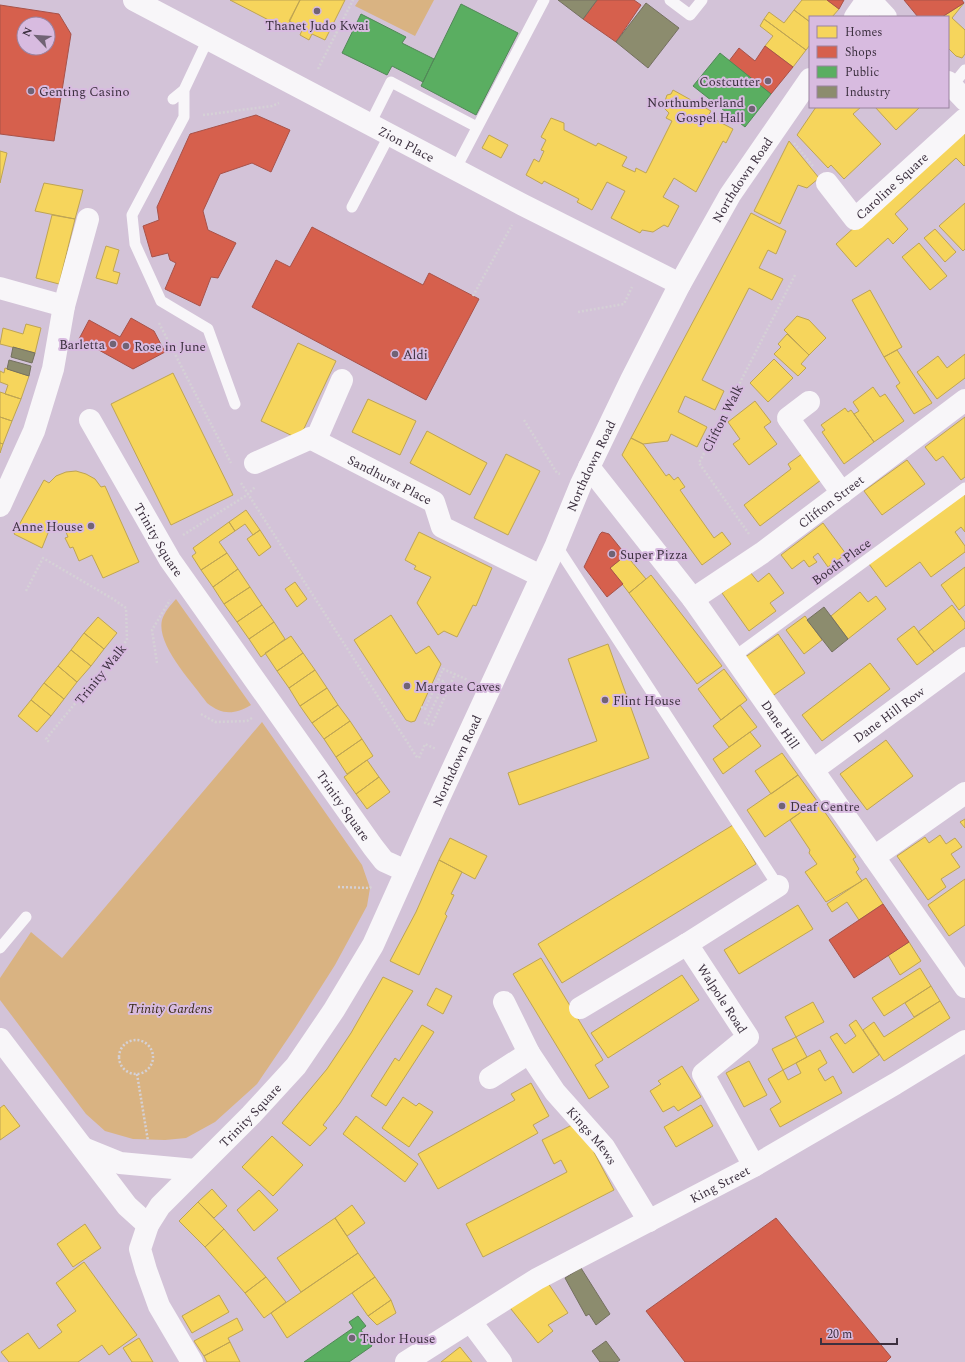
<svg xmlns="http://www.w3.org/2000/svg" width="965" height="1362" viewBox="0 0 965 1362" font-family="Spectral,serif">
	<rect width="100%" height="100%" fill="#d3c3d8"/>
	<!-- green -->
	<path fill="#d9b382" d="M 359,0 L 434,0 L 415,36 L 355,6 Z
		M 176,599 L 251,705 C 234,715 222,715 207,703 C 193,683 156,645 162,620 C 165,611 170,606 176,599 Z
		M 262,722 L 362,865 L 370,888 L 367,906 L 335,965 L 295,1028 L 257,1084 L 215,1122 L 186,1138 L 165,1140 L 133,1139 L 105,1131 L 86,1114 L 0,1000 L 0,978 L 31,932 L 62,958 Z"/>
	<!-- homes -->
	<path fill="#f6d55c" stroke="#bea453" d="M 230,0 L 300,0 L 286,29 Z
		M 300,0 L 345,0 L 325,40 L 312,34 L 309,40 L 300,35 L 303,28 L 289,21 Z
		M 802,0 L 827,0 L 839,9 L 832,17 L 810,17 L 810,22 L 794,10 Z
		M 964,3 L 952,18 L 965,30 L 965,54 L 962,58 L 956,56 L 948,48 L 948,17 L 942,17 Z
		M 794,10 L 810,22 L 810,45 L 806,50 L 764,19 L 769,12 L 784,23 Z
		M 764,19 L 806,50 L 793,67 L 765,46 L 773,36 L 760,26 Z
		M 673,90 L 711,111 L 708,116 L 733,129 L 726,143 L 723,141 L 696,192 L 674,178 L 663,197 L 679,206 L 668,227 L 664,225 L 653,232 L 642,230 L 640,233 L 611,218 L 625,191 L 607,182 L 592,210 L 577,202 L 579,199 L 544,181 L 542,184 L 526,175 L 534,159 L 539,162 L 544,151 L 541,150 L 546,140 L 541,137 L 551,118 L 564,123 L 564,130 L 596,146 L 598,143 L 627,157 L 622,166 L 635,172 L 636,168 L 646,173 L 672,121 L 666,118 L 669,113 L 663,107 L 667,95 L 671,94 Z
		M 816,107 L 861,107 L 853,114 L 881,144 L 844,179 L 831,165 L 828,168 L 797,135 Z
		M 875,107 L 920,107 L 896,130 Z
		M 965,127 L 965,165 L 964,166 L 956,158 L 895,214 L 908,229 L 893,244 L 888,238 L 856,267 L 836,244 Z
		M 489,135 L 508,145 L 501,158 L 482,148 Z
		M 789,141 L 819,178 L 807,188 L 798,185 L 780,224 L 754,211 Z
		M 0,151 L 7,153 L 0,183 Z
		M 44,183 L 83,190 L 75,219 L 35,211 Z
		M 965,203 L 965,249 L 963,251 L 939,226 Z
		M 751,213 L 786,231 L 776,254 L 768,250 L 759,268 L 783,279 L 772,300 L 749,288 L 702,380 L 724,391 L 715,410 L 685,396 L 678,412 L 707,427 L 697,447 L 671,434 L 668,441 L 643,444 L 631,438 Z
		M 52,215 L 75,219 L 59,284 L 36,278 Z
		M 935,229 L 956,252 L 945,262 L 924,238 Z
		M 919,243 L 947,276 L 930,290 L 902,257 Z
		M 106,246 L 119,250 L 113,271 L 120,273 L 117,284 L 96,278 Z
		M 870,290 L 902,347 L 884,357 L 852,300 Z
		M 797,316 L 809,320 L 826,338 L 809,355 L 784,330 Z
		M 26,324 L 41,328 L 35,353 L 0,344 L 3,328 L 23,334 Z
		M 787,334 L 809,355 L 801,364 L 806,368 L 798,376 L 774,354 L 781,347 L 778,344 Z
		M 298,343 L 336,361 L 299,439 L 261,421 Z
		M 897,350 L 932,403 L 914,414 L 896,386 L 900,383 L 884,357 Z
		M 965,354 L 965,378 L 937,399 L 917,372 L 938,356 L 947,368 Z
		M 774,359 L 793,378 L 768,402 L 750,383 Z
		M 5,368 L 29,376 L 21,399 L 5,394 L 8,385 L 0,382 L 0,371 L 4,373 Z
		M 173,373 L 233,495 L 171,525 L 111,404 Z
		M 873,387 L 880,397 L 885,394 L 904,421 L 874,442 L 854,414 L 859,411 L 853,402 Z
		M 0,392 L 21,399 L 12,421 L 0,417 Z
		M 368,399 L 416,421 L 400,455 L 352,432 Z
		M 755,401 L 771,422 L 764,427 L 777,444 L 749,465 L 733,444 L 740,439 L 728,422 Z
		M 845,408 L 848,412 L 851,410 L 874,442 L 844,464 L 822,432 L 825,430 L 821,425 Z
		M 0,417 L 12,421 L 3,444 L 0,443 Z
		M 965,417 L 965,477 L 961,480 L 943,456 L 936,461 L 925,447 Z
		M 427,431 L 487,463 L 470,495 L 410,463 Z
		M 631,438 L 643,444 L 666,476 L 669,474 L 674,480 L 678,477 L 685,487 L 680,490 L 714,538 L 722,532 L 731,544 L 702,565 L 622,455 Z
		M 0,443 L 3,444 L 0,453 Z
		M 806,451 L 825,477 L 760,526 L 744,505 L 791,469 L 788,464 Z
		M 506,454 L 540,471 L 508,535 L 474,518 Z
		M 907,460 L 925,484 L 882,515 L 864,491 Z
		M 76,471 L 86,474 L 95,479 L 101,487 L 105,486 L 139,562 L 103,578 L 92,555 L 79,561 L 73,547 L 70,548 L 65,538 L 68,537 L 64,527 L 57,524 L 55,529 L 50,528 L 42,548 L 14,534 L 44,480 L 49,483 L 56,476 L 66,472 Z
		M 965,493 L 965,532 L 961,527 L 955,532 L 965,546 L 965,552 L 931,577 L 920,562 L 886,587 L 869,564 Z
		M 246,510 L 260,530 L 253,535 L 245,524 L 235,531 L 229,522 Z
		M 229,522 L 235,531 L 219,542 L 227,553 L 201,570 L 192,556 L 196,553 L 193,548 Z
		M 823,523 L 846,554 L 828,567 L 818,553 L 813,557 L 817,562 L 809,567 L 804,560 L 792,569 L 781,555 Z
		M 260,530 L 271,547 L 259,556 L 247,539 Z
		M 419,532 L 492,568 L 476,606 L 473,605 L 457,637 L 444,631 L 438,635 L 417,603 L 431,577 L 414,569 L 416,566 L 405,560 Z
		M 227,553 L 238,569 L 213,587 L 201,570 Z
		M 626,555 L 646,579 L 629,593 L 610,568 Z
		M 965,567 L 965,605 L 959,610 L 941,585 Z
		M 238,569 L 250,587 L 224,604 L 213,587 Z
		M 750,572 L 758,582 L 769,573 L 784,593 L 770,603 L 776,611 L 749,631 L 722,593 Z
		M 651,575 L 722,666 L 697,684 L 629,593 Z
		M 295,582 L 307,599 L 297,607 L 285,589 Z
		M 250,587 L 262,605 L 237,622 L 224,604 Z
		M 860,592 L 868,602 L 876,596 L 886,609 L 848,639 L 831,616 Z
		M 262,605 L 274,622 L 249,639 L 237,622 Z
		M 952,605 L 965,622 L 965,628 L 934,652 L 918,632 Z
		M 391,615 L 416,654 L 429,646 L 441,664 L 415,721 L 411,722 L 406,720 L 354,640 Z
		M 805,616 L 822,640 L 804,654 L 786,630 Z
		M 98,617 L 117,633 L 104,649 L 84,633 Z
		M 274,622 L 285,639 L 261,657 L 249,639 Z
		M 914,626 L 934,652 L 917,665 L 897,639 Z
		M 84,633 L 104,649 L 91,666 L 71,650 Z
		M 778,634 L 805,673 L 771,697 L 744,658 Z
		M 291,636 L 303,653 L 277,671 L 265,653 Z
		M 608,644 L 649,758 L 519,805 L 508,773 L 597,741 L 568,659 Z
		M 71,650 L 91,666 L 77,682 L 58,666 Z
		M 303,653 L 315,670 L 289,688 L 277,671 Z
		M 870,663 L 890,689 L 822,741 L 802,715 Z
		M 58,666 L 77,682 L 64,699 L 44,683 Z
		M 724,669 L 747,700 L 721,720 L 698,689 Z
		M 315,670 L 327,688 L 300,706 L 289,688 Z
		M 44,683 L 64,699 L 51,716 L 31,700 Z
		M 327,688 L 338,705 L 312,723 L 300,706 Z
		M 31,700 L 51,716 L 37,732 L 18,716 Z
		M 338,705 L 350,721 L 324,739 L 312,723 Z
		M 740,705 L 757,727 L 729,747 L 713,726 Z
		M 350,721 L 362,739 L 336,757 L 324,739 Z
		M 750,732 L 761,746 L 723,774 L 713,759 Z
		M 362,739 L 373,756 L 347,774 L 336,757 Z
		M 886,740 L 913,776 L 867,810 L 840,774 Z
		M 782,753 L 798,775 L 771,794 L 755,771 Z
		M 367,760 L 379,777 L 356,794 L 344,777 Z
		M 798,775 L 817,801 L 765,837 L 747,810 Z
		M 379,777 L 390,792 L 367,809 L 356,794 Z
		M 817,801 L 856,857 L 853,859 L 859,869 L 856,872 L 862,881 L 826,902 L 805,872 L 817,864 L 809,853 L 810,850 L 790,820 Z
		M 965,819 L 965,828 L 960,822 Z
		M 733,825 L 756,864 L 562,983 L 538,944 Z
		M 940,835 L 946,844 L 955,838 L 962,847 L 951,854 L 960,867 L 941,879 L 946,887 L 928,900 L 897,856 L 925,837 L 929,843 Z
		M 450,838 L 487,856 L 475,879 L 439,860 Z
		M 439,860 L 462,872 L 451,894 L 454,895 L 445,914 L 447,916 L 419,975 L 390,961 L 416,912 Z
		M 866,878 L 883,904 L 859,920 L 847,902 L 832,912 L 827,904 Z
		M 965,879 L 965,925 L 949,936 L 928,905 Z
		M 798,905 L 813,929 L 739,974 L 724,950 Z
		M 909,942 L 921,961 L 900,975 L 888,955 Z
		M 541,958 L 603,1060 L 595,1065 L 609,1087 L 589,1099 L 513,974 Z
		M 920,968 L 931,986 L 884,1016 L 872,998 Z
		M 682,975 L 699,1000 L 608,1058 L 591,1033 Z
		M 383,977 L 413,991 L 340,1103 L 323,1125 L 327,1128 L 310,1146 L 282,1123 L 327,1069 L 351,1033 Z
		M 931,986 L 940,1001 L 914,1017 L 905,1003 Z
		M 436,988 L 452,996 L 443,1014 L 427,1005 Z
		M 940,1001 L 950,1018 L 884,1061 L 863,1030 L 874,1022 L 884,1037 Z
		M 813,1002 L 824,1022 L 796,1037 L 785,1017 Z
		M 856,1020 L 879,1055 L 853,1073 L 830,1037 L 837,1033 L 845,1044 L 856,1036 L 849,1025 Z
		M 422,1025 L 434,1032 L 386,1106 L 371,1096 L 395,1058 L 399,1061 Z
		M 796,1037 L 807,1057 L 783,1070 L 772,1049 Z
		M 820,1050 L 827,1063 L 818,1069 L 825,1081 L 833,1076 L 842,1093 L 780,1127 L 770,1109 L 781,1102 L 768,1079 L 783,1070 L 788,1080 L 801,1073 L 796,1063 Z
		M 749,1061 L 767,1095 L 744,1107 L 726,1073 Z
		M 682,1066 L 701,1097 L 678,1111 L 674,1106 L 663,1112 L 650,1091 L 661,1084 L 658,1081 Z
		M 531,1083 L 549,1116 L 533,1125 L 538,1133 L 438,1189 L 418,1154 L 515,1100 L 511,1094 Z
		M 403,1097 L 416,1106 L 419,1103 L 433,1112 L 409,1147 L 382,1128 Z
		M 4,1105 L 20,1126 L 0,1140 L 0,1108 Z
		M 701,1105 L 713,1126 L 676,1147 L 664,1127 Z
		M 356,1116 L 418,1164 L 405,1182 L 343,1134 Z
		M 578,1122 L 614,1190 L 483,1257 L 466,1224 L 567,1172 L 561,1160 L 554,1164 L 542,1140 Z
		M 272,1136 L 303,1165 L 273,1196 L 242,1167 Z
		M 212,1189 L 227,1206 L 214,1218 L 198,1202 Z
		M 259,1190 L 278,1210 L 254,1231 L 237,1210 Z
		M 198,1202 L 224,1229 L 205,1247 L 179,1221 Z
		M 352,1205 L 365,1223 L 347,1236 L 335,1218 Z
		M 335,1218 L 358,1253 L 301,1292 L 277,1258 Z
		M 85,1224 L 101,1248 L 73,1267 L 57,1244 Z
		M 224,1229 L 266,1277 L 245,1293 L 205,1247 Z
		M 358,1253 L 375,1277 L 287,1338 L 271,1313 Z
		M 84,1262 L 137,1335 L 109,1355 L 102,1345 L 78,1362 L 9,1362 L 1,1352 L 28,1333 L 39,1349 L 62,1332 L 57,1325 L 76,1311 L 56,1283 Z
		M 266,1277 L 286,1302 L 264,1318 L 245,1293 Z
		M 375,1277 L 391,1300 L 368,1316 L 352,1293 Z
		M 546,1280 L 568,1313 L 548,1325 L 553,1331 L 538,1343 L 507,1304 Z
		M 219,1295 L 229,1312 L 192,1333 L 182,1316 Z
		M 391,1300 L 396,1313 L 377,1325 L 368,1316 Z
		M 237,1318 L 243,1330 L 228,1338 L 230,1342 L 204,1356 L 194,1341 Z
		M 139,1338 L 153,1362 L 132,1362 L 123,1348 Z
		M 230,1342 L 240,1362 L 207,1362 L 204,1356 Z
		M 460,1347 L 472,1362 L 441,1362 Z"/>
	<!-- shops -->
	<path fill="#d6604d" stroke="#a85249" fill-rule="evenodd" d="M 597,0 L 634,0 L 641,5 L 616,42 L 583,19 Z
		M 827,0 L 844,0 L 839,9 Z
		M 904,0 L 962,0 L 964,3 L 942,17 L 918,17 Z
		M 0,5 L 59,14 L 71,34 L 54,141 L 0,134 ZM 24,24 L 48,24 L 48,48 L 24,48 Z
		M 765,46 L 793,67 L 771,94 L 729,61 L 739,48 L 755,61 Z
		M 256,115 L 290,130 L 271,172 L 252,163 L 220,174 L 203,211 L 208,230 L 236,243 L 218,278 L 211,277 L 200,306 L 165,289 L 176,263 L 170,260 L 168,253 L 152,257 L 143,226 L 159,220 L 157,207 L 190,134 Z
		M 312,227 L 423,285 L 429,273 L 479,299 L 426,400 L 252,307 L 276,260 L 290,267 Z
		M 131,318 L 154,331 L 165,352 L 133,369 L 79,339 L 89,320 L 120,337 Z
		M 602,532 L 609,534 L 626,555 L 610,568 L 623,584 L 607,597 L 584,567 L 600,534 Z
		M 883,904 L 909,942 L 854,978 L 829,940 Z
		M 776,1218 L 891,1357 L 886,1362 L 685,1362 L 646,1311 Z"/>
	<!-- public -->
	<path fill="#5aae61" stroke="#518857" d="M 461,4 L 518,33 L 476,115 L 421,86 Z
		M 361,14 L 406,37 L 402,43 L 434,59 L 423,82 L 392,66 L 387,75 L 342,53 Z
		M 720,53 L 771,94 L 745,127 L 693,86 Z
		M 358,1316 L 366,1326 L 361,1330 L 372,1346 L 349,1362 L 304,1362 L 353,1328 L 349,1322 Z"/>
	<!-- industry -->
	<path fill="#8c8c6e" stroke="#747060" d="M 558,0 L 597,0 L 583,19 Z
		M 646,3 L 679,28 L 648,68 L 616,42 Z
		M 13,347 L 35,353 L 32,363 L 11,357 Z
		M 9,360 L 31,366 L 29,376 L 7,369 Z
		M 824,607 L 848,639 L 832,652 L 807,620 Z
		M 581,1268 L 610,1314 L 596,1325 L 589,1314 L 586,1316 L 565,1278 Z
		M 606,1341 L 620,1360 L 617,1362 L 600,1362 L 592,1351 Z"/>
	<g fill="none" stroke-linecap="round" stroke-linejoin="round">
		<!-- path -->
		<path stroke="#d5d1d6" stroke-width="2.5" stroke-dasharray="2 2" stroke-linecap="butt" d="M 318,69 L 353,0
			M 203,115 L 272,106 L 279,103
			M 794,143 L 813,166
			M 473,296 L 512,225
			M 578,312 L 624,304 L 632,287
			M 159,323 L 231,463
			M 524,420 L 557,473 L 560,474
			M 241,483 L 418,759
			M 749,534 L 699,463 L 795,275
			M 183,535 L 247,495 L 255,487
			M 26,591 L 43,558 L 113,599 L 126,608 L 127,640 L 46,739 L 50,743
			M 157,663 L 152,630 L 170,600
			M 438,679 L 445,682 L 425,723 L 432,725 L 455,674
			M 421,707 L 425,709 L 443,669 L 468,680
			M 201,714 L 215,722 L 247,721 L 252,718
			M 419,758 L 425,744 L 436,749
			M 338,887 L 370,888 L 372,885
			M119 1057a17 17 0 1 1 34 0a17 17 0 1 1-34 0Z
			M 137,1074 L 148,1141"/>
		<!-- lane -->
		<path stroke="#f8f6f9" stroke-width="11" d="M 670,0 L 690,15 L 702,0
			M 952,86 L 965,70
			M 184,90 L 184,117 L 132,215 L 135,244 L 161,301 L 208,329 L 235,404
			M 173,99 L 184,90 L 208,39
			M 370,124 L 391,82 L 477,127
			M 455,170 L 544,0
			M 352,207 L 390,134
			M 556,545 L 778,886
			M 734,657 L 965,488
			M 0,948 L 26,917"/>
		<!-- street -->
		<g stroke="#f8f6f9" stroke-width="22">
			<path id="s1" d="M 134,0 L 523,205 L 680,284"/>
			<path d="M 870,0 L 886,17"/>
			<path d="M 948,82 L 965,100"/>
			<path id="s2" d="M 827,183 L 855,219 L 965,119"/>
			<path d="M 0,288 L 64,306"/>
			<path d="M 809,402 L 788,418 L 842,493"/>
			<path id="s3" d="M 90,420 L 170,560 L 373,847 L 384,861 L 406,871"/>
			<path id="s4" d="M 310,438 L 434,502 L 442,527 L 541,576"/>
			<path d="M 255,463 L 318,435 L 342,380"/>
			<path id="s5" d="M 589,467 L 693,599 L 965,987"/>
			<path d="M 0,506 L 34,431 L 53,369 L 64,306 L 88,219"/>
			<path id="s6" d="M 693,599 L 762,553 L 965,400"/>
			<path id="s7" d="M 813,770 L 965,658"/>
			<path d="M 874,857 L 965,793"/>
			<path id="s8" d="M 687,944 L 748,1037 L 703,1074 L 754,1166"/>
			<path id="s9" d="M 504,1002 L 529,1053 L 555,1092 L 604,1147 L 649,1221"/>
			<path d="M 580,1008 L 687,944 L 778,886"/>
			<path d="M 0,1039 L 127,1206 L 148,1225"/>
			<path d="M 490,1078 L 529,1053"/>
			<path d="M 83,1148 L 120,1163 L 195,1170"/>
			<path d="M 471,1322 L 501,1362"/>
		</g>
		<!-- secondary -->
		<g stroke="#f8f6f9" stroke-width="22">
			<path d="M 855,17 L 867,0"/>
			<path id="s10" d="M 192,1362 L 159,1306 L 146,1270 L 140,1249 L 148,1225 L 160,1206 L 251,1115 L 296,1066 L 334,1010 L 373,945 L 434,809 L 556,545 L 581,484 L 631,380 L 680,284 L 730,195 L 810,79"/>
			<path id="s11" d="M 406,1362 L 537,1279 L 754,1166 L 895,1084 L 965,1041"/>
		</g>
	</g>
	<!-- markers -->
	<g fill="#716375" stroke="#d8bbe0" stroke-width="1.5">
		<circle cx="317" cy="11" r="4"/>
		<circle cx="768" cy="81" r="4"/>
		<circle cx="31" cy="91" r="4"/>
		<circle cx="752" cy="109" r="4"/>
		<circle cx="113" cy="344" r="4"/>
		<circle cx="126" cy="346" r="4"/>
		<circle cx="395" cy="354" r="4"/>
		<circle cx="91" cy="526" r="4"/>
		<circle cx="612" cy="554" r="4"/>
		<circle cx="407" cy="686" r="4"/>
		<circle cx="605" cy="700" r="4"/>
		<circle cx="782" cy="806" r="4"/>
		<circle cx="352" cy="1338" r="4"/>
	</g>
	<g text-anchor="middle" stroke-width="4" stroke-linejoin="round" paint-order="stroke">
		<!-- poi labels -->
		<g font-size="13" fill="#3c303f" stroke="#d8bbe0" text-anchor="start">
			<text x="317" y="30" text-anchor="middle">Thanet Judo Kwai</text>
			<text x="760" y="86" text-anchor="end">Costcutter</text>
			<text x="39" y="96">Genting Casino</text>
			<text x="744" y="107" text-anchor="end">Northumberland<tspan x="744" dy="15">Gospel Hall</tspan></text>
			<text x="105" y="349" text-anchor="end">Barletta</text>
			<text x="134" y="351">Rose in June</text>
			<text x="403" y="359">Aldi</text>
			<text x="83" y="531" text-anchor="end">Anne House</text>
			<text x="620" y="559">Super Pizza</text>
			<text x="415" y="691">Margate Caves</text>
			<text x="613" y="705">Flint House</text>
			<text x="790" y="811">Deaf Centre</text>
			<text x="360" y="1343">Tudor House</text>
		</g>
		<!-- street labels -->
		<g font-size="13" fill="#3c303f" stroke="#d8bbe0">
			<text dy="5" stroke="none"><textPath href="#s1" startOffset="308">Zion Place</textPath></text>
			<text dy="5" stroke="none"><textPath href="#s10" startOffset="1362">Northdown Road</textPath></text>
			<text dy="5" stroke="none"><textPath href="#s2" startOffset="95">Caroline Square</textPath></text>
			<text transform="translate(722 418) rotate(-63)" y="5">Clifton Walk</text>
			<text dy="5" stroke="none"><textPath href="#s10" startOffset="1038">Northdown Road</textPath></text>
			<text dy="5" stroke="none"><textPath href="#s4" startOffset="90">Sandhurst Place</textPath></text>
			<text dy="5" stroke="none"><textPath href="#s6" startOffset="169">Clifton Street</textPath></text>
			<text dy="5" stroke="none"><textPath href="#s3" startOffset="138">Trinity Square</textPath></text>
			<text transform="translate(841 561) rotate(-36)" y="5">Booth Place</text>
			<text transform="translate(100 674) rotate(-51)" y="5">Trinity Walk</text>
			<text dy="5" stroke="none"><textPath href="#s7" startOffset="94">Dane Hill Row</textPath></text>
			<text dy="5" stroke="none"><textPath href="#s5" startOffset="321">Dane Hill</textPath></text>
			<text dy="5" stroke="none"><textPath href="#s10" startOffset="714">Northdown Road</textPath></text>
			<text dy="5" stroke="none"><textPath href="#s3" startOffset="462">Trinity Square</textPath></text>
			<text dy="5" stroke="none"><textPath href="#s8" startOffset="65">Walpole Road</textPath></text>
			<text dy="5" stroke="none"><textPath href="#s10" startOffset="301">Trinity Square</textPath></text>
			<text dy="5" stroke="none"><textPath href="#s9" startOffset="161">Kings Mews</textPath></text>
			<text dy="5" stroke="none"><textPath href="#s11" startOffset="361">King Street</textPath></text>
		</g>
		<!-- park labels -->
		<g font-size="13" font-style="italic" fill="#372a14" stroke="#d8bbe0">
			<text x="170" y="1013">Trinity Gardens</text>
		</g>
	</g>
	<!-- legend -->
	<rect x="809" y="16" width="140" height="92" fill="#d8bbe0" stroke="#9a83a0"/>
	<rect x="817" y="26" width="20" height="12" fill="#f6d55c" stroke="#9a83a0"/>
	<text x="845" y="36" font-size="12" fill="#3c303f">Homes</text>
	<rect x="817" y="46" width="20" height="12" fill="#d6604d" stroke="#9a83a0"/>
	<text x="845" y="56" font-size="12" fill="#3c303f">Shops</text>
	<rect x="817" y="66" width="20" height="12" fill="#5aae61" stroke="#9a83a0"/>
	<text x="845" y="76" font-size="12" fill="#3c303f">Public</text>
	<rect x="817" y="86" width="20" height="12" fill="#8c8c6e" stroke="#9a83a0"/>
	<text x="845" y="96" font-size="12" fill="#3c303f">Industry</text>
	<!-- north arrow -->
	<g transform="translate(36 36) rotate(295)"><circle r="19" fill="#d8bbe0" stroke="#9a83a0"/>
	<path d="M0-3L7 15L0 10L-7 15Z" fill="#716375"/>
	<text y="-6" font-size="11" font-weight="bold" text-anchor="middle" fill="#3c303f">N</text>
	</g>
	<!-- scale -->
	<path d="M821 1338v6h76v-6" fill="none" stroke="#3c303f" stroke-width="2"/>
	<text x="827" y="1338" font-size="12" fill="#3c303f" stroke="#d8bbe0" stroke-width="3" paint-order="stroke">20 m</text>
</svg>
